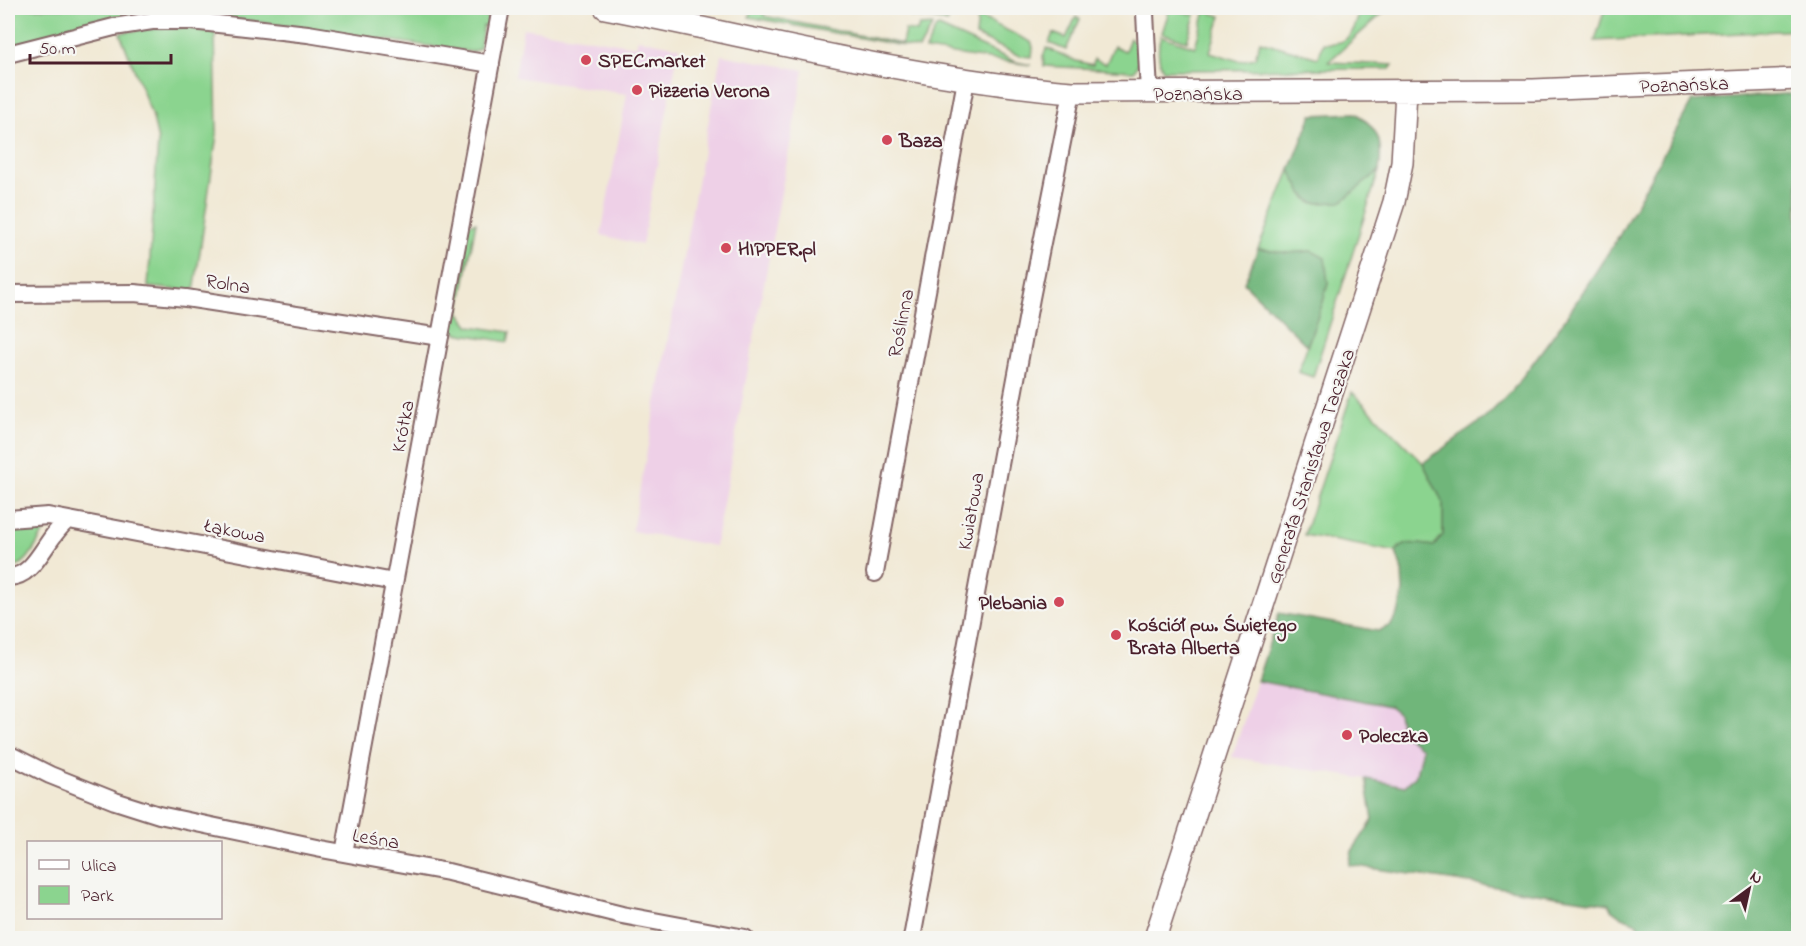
<svg xmlns="http://www.w3.org/2000/svg" width="1806" height="946" viewBox="0 0 1806 946" font-family="'Indie Flower',sans-serif">
	<rect width="100%" height="100%" fill="#f6f6f2"/>
	<filter id="ink" filterUnits="userSpaceOnUse"><feTurbulence type="fractalNoise" baseFrequency=".0167" numOctaves="2"/><feDisplacementMap in="SourceGraphic" scale="12" xChannelSelector="R" yChannelSelector="G"/><feConvolveMatrix kernelMatrix="1 2 1 2 8 2 1 2 1" color-interpolation-filters="sRGB"/></filter>
	<filter id="wash" filterUnits="userSpaceOnUse"><feTurbulence type="fractalNoise" baseFrequency=".008" numOctaves="4" result="noise"/><feDisplacementMap in="SourceGraphic" scale="24" xChannelSelector="R" yChannelSelector="G"/><feGaussianBlur stdDeviation="1.35" result="paint"/><feColorMatrix in="noise" values="0 0 0 0 0 0 0 0 0 0 0 0 0 0 0 0 0 1.4 0 .05"/><feComposite in="paint" operator="in"/></filter>
	<g filter="url(#wash)">
		<rect width="100%" height="100%" fill="#f1e9d5"/>
		<!-- built -->
		<path fill="#eed0e7" d="M 523,28 L 636,46 L 638,39 L 679,47 L 642,245 L 601,235 L 627,94 L 515,77 Z
			M 721,55 L 804,70 L 715,546 L 632,531 Z
			M 1257,681 L 1726,769 L 1798,859 L 1366,779 L 1232,757 Z"/>
		<!-- green -->
		<path fill="#8bd48f" stroke="#6a7a5d" stroke-width="1.5" d="M 8,8 L 482,8 L 487,18 L 488,26 L 483,26 L 480,48 L 472,52 L 199,14 L 8,46 Z
			M 754,8 L 765,8 L 764,16 L 902,44 L 905,30 L 917,32 L 919,26 L 933,25 L 919,49 L 749,17 Z
			M 912,8 L 954,8 L 947,23 C 934,17 923,19 910,16 Z
			M 1170,8 L 1195,15 L 1187,41 L 1162,33 Z
			M 1376,8 L 1385,8 L 1384,12 L 1328,62 L 1393,65 L 1390,69 L 1163,70 C 1158,61 1157,46 1161,36 L 1195,47 L 1205,11 L 1221,16 L 1210,52 L 1239,61 L 1255,58 L 1260,41 L 1318,58 L 1323,43 C 1349,46 1354,33 1360,11 L 1374,15 Z
			M 1605,8 L 1798,8 L 1798,30 L 1595,41 Z
			M 978,16 L 1031,42 L 1033,47 L 1032,57 L 1020,56 L 976,36 Z
			M 1076,17 L 1080,19 L 1066,50 L 1049,43 L 1053,33 L 1066,38 Z
			M 939,27 L 1016,62 L 1031,65 L 925,50 L 936,28 Z
			M 185,28 L 215,32 L 217,134 L 195,286 L 192,291 L 148,287 L 158,141 L 153,118 L 120,33 L 145,29 Z
			M 1130,38 C 1141,46 1142,61 1134,71 L 1044,66 L 1043,56 L 1047,48 L 1076,61 L 1093,65 L 1094,59 L 1106,64 L 1114,46 L 1125,51 Z
			M 1290,170 L 1302,193 L 1311,203 L 1340,202 L 1379,171 L 1313,377 L 1298,372 L 1323,302 L 1328,283 L 1312,251 L 1288,253 L 1258,249 Z
			M 476,222 L 459,312 L 470,326 L 510,332 L 508,342 L 456,333 L 449,325 L 455,288 L 461,283 L 466,258 L 461,253 L 467,225 Z
			M 1352,392 L 1423,463 L 1443,503 L 1443,535 L 1434,546 L 1399,547 L 1396,552 L 1304,535 Z
			M 45,524 L 45,530 C 35,546 28,567 8,569 L 8,526 Z"/>
		<!-- forest -->
		<path fill="#70b67a" stroke="#5d6a52" stroke-width="1.5" d="M 1798,93 L 1798,938 L 1641,938 L 1637,923 L 1622,917 L 1611,909 L 1610,904 L 1349,865 L 1352,851 L 1373,820 L 1366,779 L 1405,786 L 1416,775 L 1422,748 L 1402,734 L 1398,713 L 1389,706 L 1257,681 L 1279,613 L 1378,631 L 1391,625 L 1399,610 L 1403,593 L 1402,570 L 1396,552 C 1405,539 1420,544 1434,546 L 1443,535 L 1443,503 L 1423,463 L 1485,418 L 1512,391 L 1563,322 L 1619,236 L 1692,101 Z
			M 1355,113 C 1380,128 1383,144 1379,171 L 1341,202 L 1313,203 L 1302,193 L 1290,170 L 1312,115 Z
			M 1258,249 L 1288,253 L 1312,251 L 1325,258 L 1328,283 L 1323,302 L 1307,346 L 1244,283 Z"/>
	</g>
	<g filter="url(#ink)">
		<g fill="none" stroke-linecap="round" stroke-linejoin="round">
			<!-- minor casing -->
			<g stroke="#846666" stroke-width="20">
				<path id="minor" d="M 1147,8 L 1145,13 L 1149,93
					M 8,54 L 114,27 L 152,21 L 191,21 L 308,34 L 491,64
					M 8,294 L 134,293 L 186,298 L 440,337
					M 8,519 L 48,516 L 394,582
					M 875,573 L 966,80
					M 8,577 C 36,578 45,537 68,520
					M 8,754 L 50,775 L 115,801 L 159,815 L 321,849 L 448,872 L 622,915 L 745,938
					M 344,853 L 501,8
					M 912,938 L 1031,298 L 1072,92"/>
			</g>
			<!-- tertiary casing -->
			<g stroke="#846666" stroke-width="24">
				<path id="tertiary" d="M 605,8 C 760,38 914,79 1072,92 L 1533,90 L 1798,79
					M 1155,938 L 1394,202 L 1402,163 L 1406,91"/>
			</g>
			<!-- minor -->
			<use href="#minor" stroke="#fff" stroke-width="16"/>
			<!-- tertiary -->
			<use href="#tertiary" stroke="#fff" stroke-width="21"/>
		</g>
	</g>
	<!-- markers -->
	<g fill="#d1495b" stroke="#f6f6f2" stroke-width="2">
		<circle cx="586" cy="60" r="6"/>
		<circle cx="637" cy="90" r="6"/>
		<circle cx="887" cy="140" r="6"/>
		<circle cx="726" cy="248" r="6"/>
		<circle cx="1059" cy="602" r="6"/>
		<circle cx="1116" cy="635" r="6"/>
		<circle cx="1347" cy="735" r="6"/>
	</g>
	<g text-anchor="middle" stroke-width="4.5" stroke-linejoin="round" paint-order="stroke">
		<!-- poi labels -->
		<g font-size="20" font-weight="bold" fill="#4a1f2b" stroke="#f6f6f2" text-anchor="start">
			<text x="598" y="67">SPEC.market</text>
			<text x="649" y="97">Pizzeria Verona</text>
			<text x="899" y="147">Baza</text>
			<text x="738" y="255">HIPPER.pl</text>
			<text x="1047" y="609" text-anchor="end">Plebania</text>
			<text x="1128" y="631">Kościół pw. Świętego<tspan x="1128" dy="23">Brata Alberta</tspan></text>
			<text x="1359" y="742">Poleczka</text>
		</g>
		<!-- street labels -->
		<g font-size="20" fill="#4a1f2b" stroke="#f6f6f2">
			<text transform="translate(1684 84) rotate(-2)" y="7">Poznańska</text>
			<text x="1198" y="100">Poznańska</text>
			<text transform="translate(228 283) rotate(9)" y="7">Rolna</text>
			<text transform="translate(900 323) rotate(-79)" y="7">Roślinna</text>
			<text transform="translate(402 426) rotate(-79)" y="7">Krótka</text>
			<text transform="translate(1310 466) rotate(-72)" y="7">Generała Stanisława Taczaka</text>
			<text transform="translate(970 511) rotate(-80)" y="7">Kwiatowa</text>
			<text transform="translate(235 530) rotate(11)" y="7">Łąkowa</text>
			<text transform="translate(376 838) rotate(10)" y="7">Leśna</text>
		</g>
	</g>
	<!-- margin -->
	<rect width="1806" height="946" fill="none" stroke="#f6f6f2" stroke-width="30"/>
	<!-- legend -->
	<rect x="27" y="841" width="195" height="78" fill="#f6f6f2" stroke="#b1a0a2" stroke-width="1.5"/>
	<rect x="39" y="860" width="30" height="9" fill="#ffffff" stroke="#b1a0a2" stroke-width="1.5"/>
	<text x="81" y="871" font-size="18" fill="#4a1f2b">Ulica</text>
	<rect x="39" y="886" width="30" height="18" fill="#8bd48f" stroke="#b1a0a2" stroke-width="1.5"/>
	<text x="81" y="901" font-size="18" fill="#4a1f2b">Park</text>
	<!-- north arrow -->
	<g transform="translate(1749 889) rotate(33)" stroke="#f6f6f2" stroke-width="4.5" paint-order="stroke">
	<path d="M0-4.5L10 22L0 15L-10 22Z" fill="#4a1f2b"/>
	<text y="-9" font-size="16" font-weight="bold" text-anchor="middle" fill="#4a1f2b">N</text>
	</g>
	<!-- scale -->
	<path d="M30 54v9h141v-9" fill="none" stroke="#4a1f2b" stroke-width="3"/>
	<text x="39" y="54" font-size="18" fill="#4a1f2b" stroke="#f6f6f2" stroke-width="4.5" paint-order="stroke">50 m</text>
</svg>
